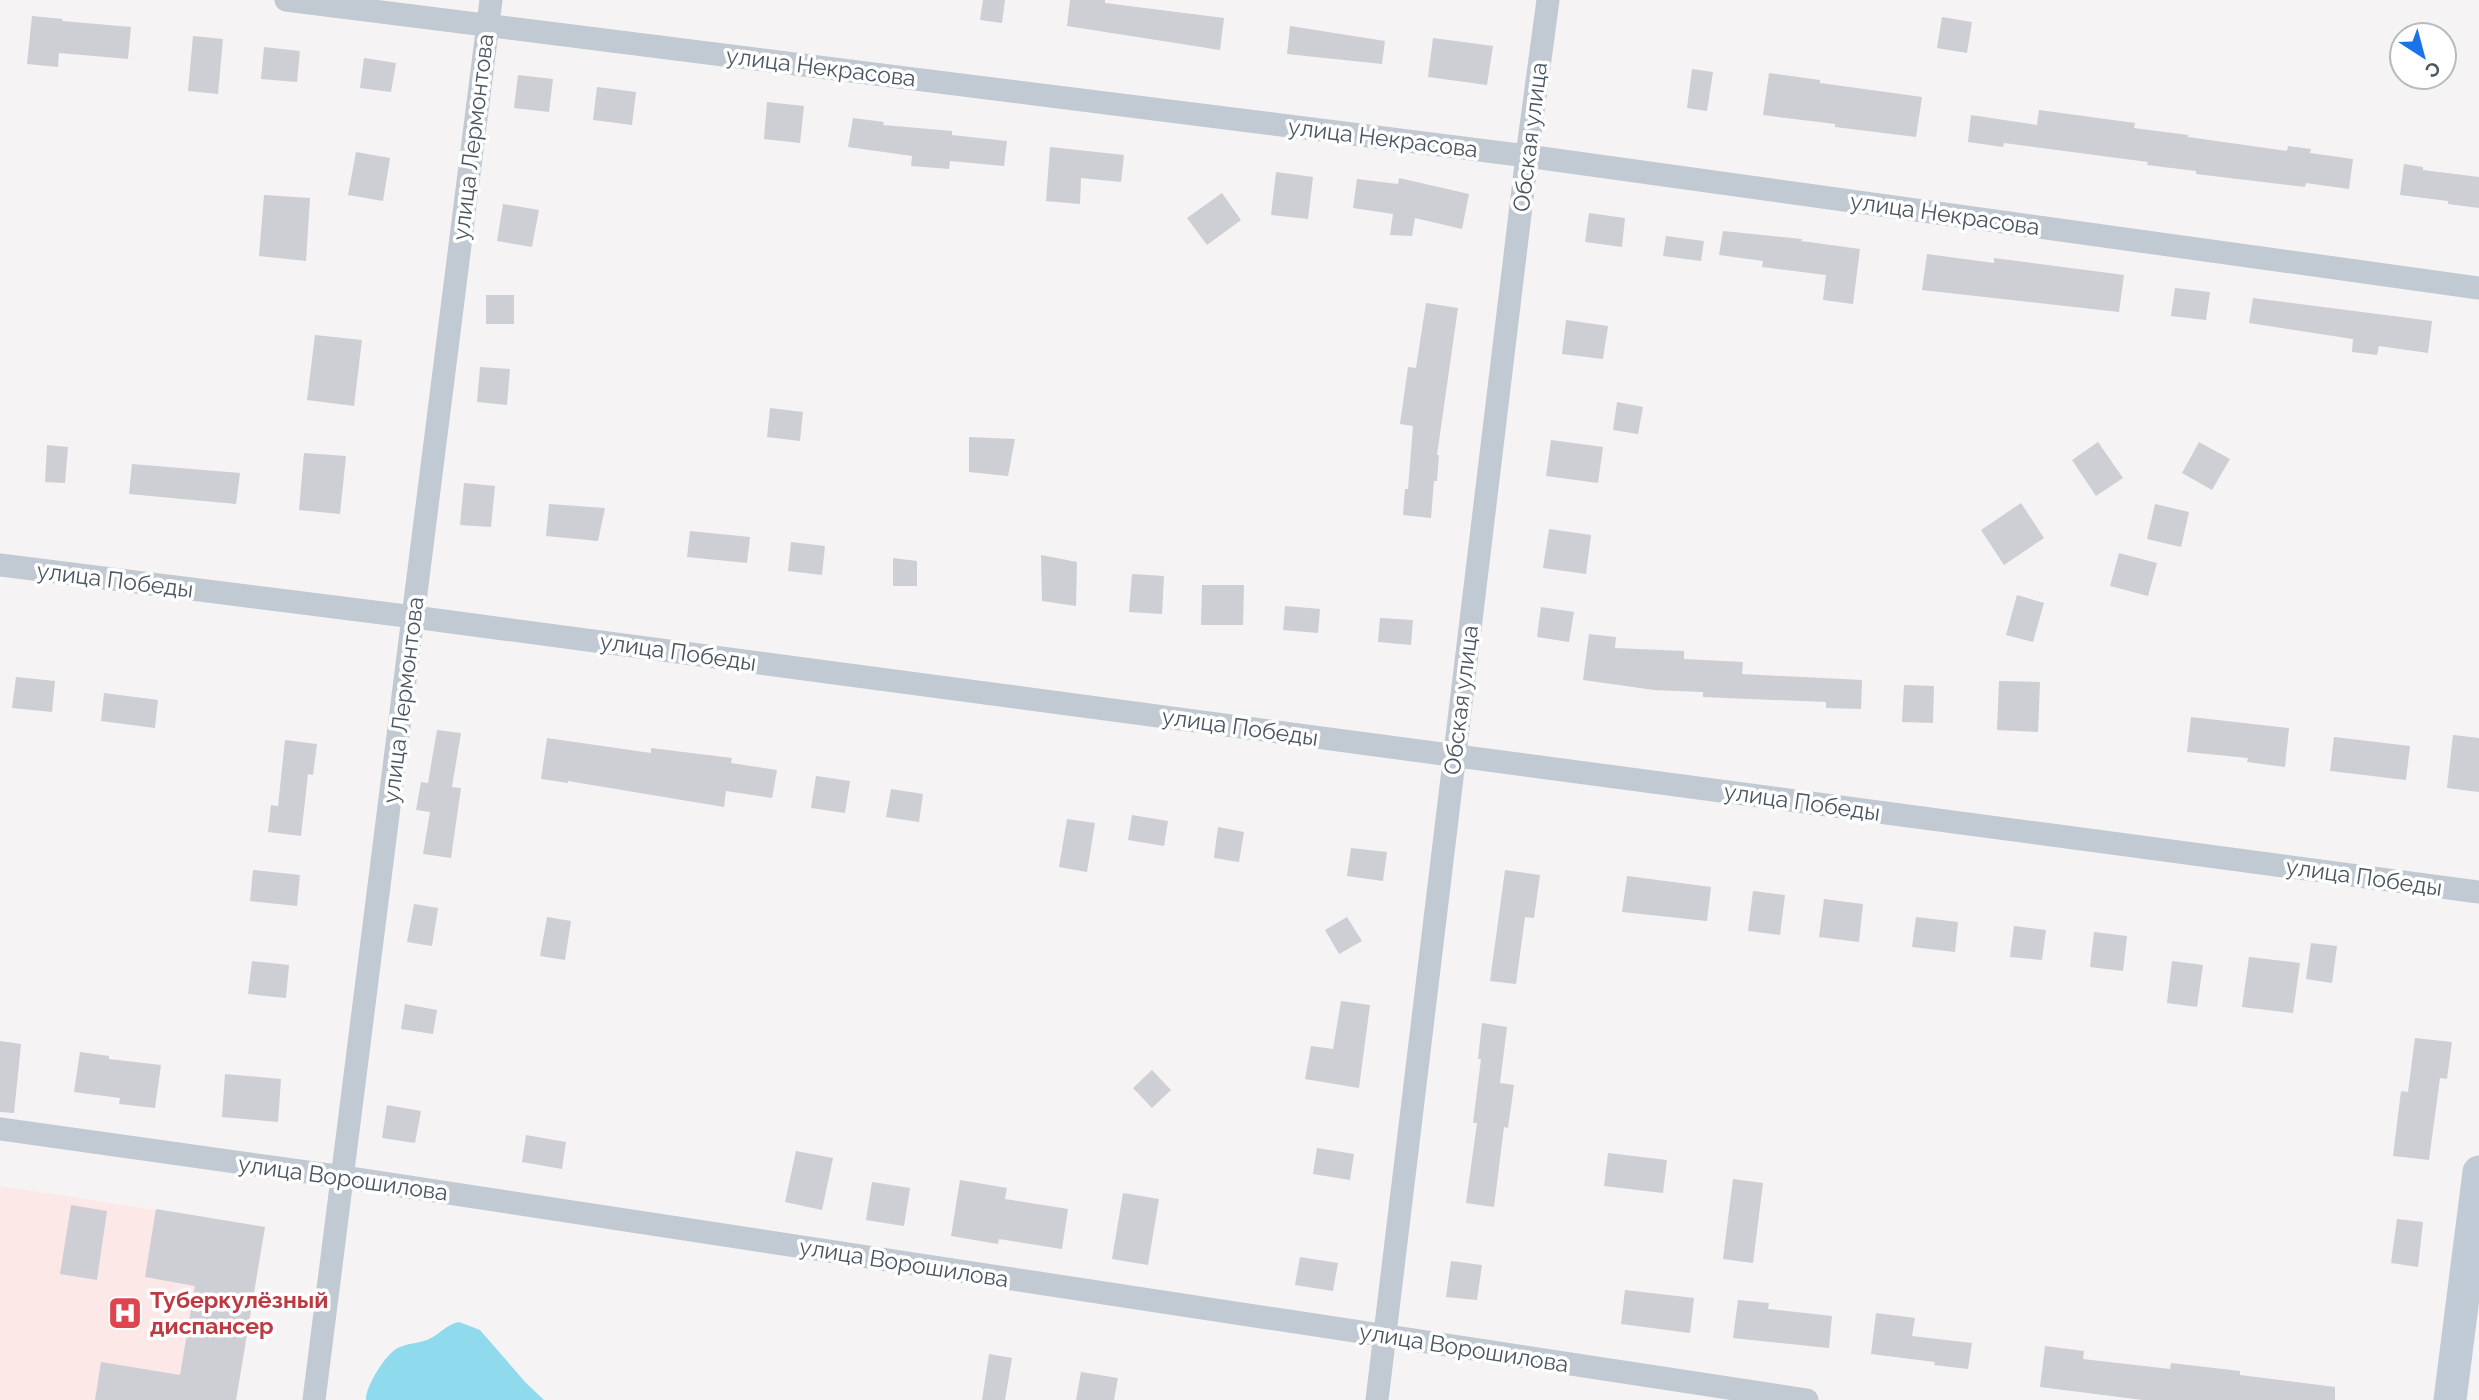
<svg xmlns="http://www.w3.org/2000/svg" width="2479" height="1400" viewBox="0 0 2479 1400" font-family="Raleway,sans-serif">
	<rect width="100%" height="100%" fill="#f5f3f3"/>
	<!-- medical -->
	<path fill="#fce8e6" d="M 0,1186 L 265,1227 L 236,1400 L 0,1400 Z"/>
	<!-- water -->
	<path fill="#90daee" d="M 459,1322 L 480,1330 L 526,1383 L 544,1400 L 366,1400 C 365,1387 387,1351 400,1347 C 409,1343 422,1343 431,1338 C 442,1332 446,1325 459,1322 Z"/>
	<!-- building -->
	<path fill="#cdcfd5" d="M 983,0 L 1005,0 L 1002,23 L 980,20 Z
		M 1070,0 L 1105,0 L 1105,3 L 1224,18 L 1220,50 L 1067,26 Z
		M 32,16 L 63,19 L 62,21 L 131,27 L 128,59 L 59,53 L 58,67 L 27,64 Z
		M 1942,17 L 1972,22 L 1967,53 L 1937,48 Z
		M 1290,26 L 1385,41 L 1382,64 L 1287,54 Z
		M 193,36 L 223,39 L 218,94 L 188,91 Z
		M 1433,38 L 1493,46 L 1487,85 L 1428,77 Z
		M 264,47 L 300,51 L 297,82 L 261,79 Z
		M 364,58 L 396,63 L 391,92 L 360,88 Z
		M 1692,69 L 1713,72 L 1707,111 L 1687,108 Z
		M 1769,73 L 1820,80 L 1820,83 L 1922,97 L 1916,137 L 1835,127 L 1835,124 L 1763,115 Z
		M 518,75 L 553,79 L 549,112 L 514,108 Z
		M 597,87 L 636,92 L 632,125 L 593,120 Z
		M 767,102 L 804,106 L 800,143 L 764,139 Z
		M 2039,110 L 2135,123 L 2134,128 L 2188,135 L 2188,137 L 2287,151 L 2288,146 L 2311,149 L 2310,153 L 2353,159 L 2349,189 L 2306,183 L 2305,187 L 2196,174 L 2196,171 L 2147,165 L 2148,162 L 2004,143 L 2003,147 L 1968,142 L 1971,115 L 2037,125 Z
		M 853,118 L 884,122 L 883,125 L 952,131 L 952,135 L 1007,141 L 1004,166 L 950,161 L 949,169 L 911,166 L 912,156 L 848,147 Z
		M 1050,147 L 1124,155 L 1121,182 L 1081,178 L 1080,204 L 1046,201 Z
		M 356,152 L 390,158 L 383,201 L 348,195 Z
		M 2404,164 L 2423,167 L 2423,170 L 2479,177 L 2479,208 L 2448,204 L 2448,201 L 2400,195 Z
		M 1276,172 L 1313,177 L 1308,219 L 1271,215 Z
		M 1399,178 L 1469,194 L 1462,229 L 1415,218 L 1412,236 L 1390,235 L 1393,214 L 1353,208 L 1357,179 L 1398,184 Z
		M 1222,193 L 1241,220 L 1207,245 L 1187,218 Z
		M 264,195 L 310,198 L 306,261 L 259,256 Z
		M 503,204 L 539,210 L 532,247 L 497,241 Z
		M 1589,213 L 1625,218 L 1622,247 L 1585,242 Z
		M 1723,231 L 1802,239 L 1801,241 L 1860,249 L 1853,304 L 1823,300 L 1826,275 L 1762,267 L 1763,261 L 1719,255 Z
		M 1666,236 L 1704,241 L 1701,261 L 1663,256 Z
		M 1927,254 L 1994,263 L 1994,258 L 2124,275 L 2119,312 L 1922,290 Z
		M 2175,288 L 2210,292 L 2206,320 L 2171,316 Z
		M 486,295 L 514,295 L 514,324 L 486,324 Z
		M 2253,298 L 2432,321 L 2428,353 L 2379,346 L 2377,355 L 2352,352 L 2353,339 L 2249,323 Z
		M 1426,303 L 1458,308 L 1437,455 L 1439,455 L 1437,481 L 1434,481 L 1431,518 L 1403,515 L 1405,489 L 1408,489 L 1413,426 L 1400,424 L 1408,367 L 1416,368 Z
		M 1566,320 L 1608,326 L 1603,359 L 1562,354 Z
		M 315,335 L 362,340 L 354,406 L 307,400 Z
		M 480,367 L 510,369 L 507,405 L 477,402 Z
		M 1617,402 L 1643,407 L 1638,434 L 1613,430 Z
		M 770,408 L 803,412 L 800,441 L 767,437 Z
		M 969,437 L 1015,439 L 1008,476 L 969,472 Z
		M 1551,440 L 1603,447 L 1598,483 L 1546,476 Z
		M 2098,442 L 2123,478 L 2096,496 L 2072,460 Z
		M 2199,442 L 2230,459 L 2212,490 L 2182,473 Z
		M 47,445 L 68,447 L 65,483 L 45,482 Z
		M 304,453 L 346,456 L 340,514 L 299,510 Z
		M 132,464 L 240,473 L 236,504 L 129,494 Z
		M 464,483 L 495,486 L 491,527 L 460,525 Z
		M 2021,503 L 2044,538 L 2004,565 L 1981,530 Z
		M 549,504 L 605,508 L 598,541 L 546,536 Z
		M 2155,504 L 2189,512 L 2181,547 L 2147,539 Z
		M 1549,529 L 1591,535 L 1586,574 L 1543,568 Z
		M 690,531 L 750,537 L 747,563 L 687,557 Z
		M 791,542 L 825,546 L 822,575 L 788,571 Z
		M 2119,553 L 2157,563 L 2148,596 L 2110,586 Z
		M 1041,555 L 1077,562 L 1076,606 L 1042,601 Z
		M 893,558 L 917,561 L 917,586 L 893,586 Z
		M 1132,574 L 1164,576 L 1162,614 L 1129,612 Z
		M 1202,585 L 1244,585 L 1243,625 L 1201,625 Z
		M 2017,595 L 2044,603 L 2033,642 L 2006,635 Z
		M 1285,606 L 1320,609 L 1318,633 L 1283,630 Z
		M 1541,607 L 1574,612 L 1569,642 L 1537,637 Z
		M 1380,618 L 1413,620 L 1411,645 L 1378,642 Z
		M 1589,634 L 1616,637 L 1615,648 L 1684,651 L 1684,659 L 1743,662 L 1742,674 L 1862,680 L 1861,709 L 1826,708 L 1826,702 L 1703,697 L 1703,692 L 1654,690 L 1583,680 Z
		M 16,677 L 55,681 L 52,712 L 12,708 Z
		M 1999,681 L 2040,682 L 2038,732 L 1997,730 Z
		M 1904,685 L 1934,686 L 1933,723 L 1902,722 Z
		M 104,693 L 158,700 L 155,728 L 101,721 Z
		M 2191,717 L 2289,728 L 2285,767 L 2247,762 L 2248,758 L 2187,752 Z
		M 437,730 L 461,733 L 452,787 L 461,788 L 451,858 L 423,854 L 430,812 L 416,810 L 421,782 L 428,783 Z
		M 2453,735 L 2479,738 L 2479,792 L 2447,788 Z
		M 2334,737 L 2410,746 L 2406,780 L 2330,771 Z
		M 547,738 L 651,753 L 651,748 L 732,758 L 731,763 L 777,770 L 772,798 L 726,791 L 724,807 L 568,781 L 568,783 L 541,779 Z
		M 285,740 L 317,744 L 313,775 L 308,774 L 301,836 L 268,832 L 271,805 L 278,806 Z
		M 816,776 L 850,781 L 845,813 L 811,808 Z
		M 891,789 L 923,794 L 919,822 L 886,817 Z
		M 1132,815 L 1168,821 L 1164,846 L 1128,840 Z
		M 1067,819 L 1095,823 L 1087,872 L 1059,867 Z
		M 1218,827 L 1244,832 L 1239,862 L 1214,858 Z
		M 1351,848 L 1387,852 L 1383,881 L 1347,876 Z
		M 253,870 L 300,875 L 297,906 L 250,901 Z
		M 1505,870 L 1540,875 L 1534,918 L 1525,917 L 1516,984 L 1490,981 Z
		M 1627,876 L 1711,887 L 1707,921 L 1622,912 Z
		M 1753,891 L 1785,895 L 1780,935 L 1748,931 Z
		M 1824,899 L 1863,904 L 1859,942 L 1819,937 Z
		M 414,904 L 438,908 L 432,946 L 407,942 Z
		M 547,917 L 571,921 L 565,960 L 540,956 Z
		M 1347,917 L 1362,941 L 1339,954 L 1325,930 Z
		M 1916,917 L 1958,922 L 1955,952 L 1912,947 Z
		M 2014,926 L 2046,930 L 2042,960 L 2010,957 Z
		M 2094,932 L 2127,936 L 2123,971 L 2090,967 Z
		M 2311,943 L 2337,946 L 2332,983 L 2306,979 Z
		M 2249,957 L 2300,963 L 2293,1013 L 2242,1007 Z
		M 252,961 L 289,965 L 286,998 L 248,994 Z
		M 2172,961 L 2203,965 L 2197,1007 L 2167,1003 Z
		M 1341,1001 L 1370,1005 L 1359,1088 L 1305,1079 L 1311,1046 L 1333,1049 Z
		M 405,1004 L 437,1010 L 433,1034 L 401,1029 Z
		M 1482,1023 L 1507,1027 L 1500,1083 L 1514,1085 L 1508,1128 L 1504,1127 L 1494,1207 L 1466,1203 L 1477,1123 L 1473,1123 L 1481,1059 L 1478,1059 Z
		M 2415,1038 L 2452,1042 L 2447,1079 L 2440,1078 L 2429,1160 L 2393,1156 L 2401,1091 L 2408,1092 Z
		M 0,1041 L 21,1044 L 14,1113 L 0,1112 Z
		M 80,1052 L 109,1056 L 109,1059 L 161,1065 L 155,1108 L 119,1104 L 120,1098 L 74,1092 Z
		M 1152,1070 L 1171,1090 L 1152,1108 L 1133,1088 Z
		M 225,1074 L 281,1079 L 278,1122 L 222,1117 Z
		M 387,1105 L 421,1111 L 415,1143 L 382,1138 Z
		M 526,1135 L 566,1142 L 562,1169 L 522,1162 Z
		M 1317,1148 L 1354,1154 L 1350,1180 L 1313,1174 Z
		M 796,1151 L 833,1158 L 822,1210 L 785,1202 Z
		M 1608,1153 L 1667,1160 L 1663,1193 L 1604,1186 Z
		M 1733,1179 L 1763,1183 L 1753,1263 L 1723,1259 Z
		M 960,1180 L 1007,1188 L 1005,1199 L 1068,1209 L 1062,1249 L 999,1239 L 998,1244 L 951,1236 Z
		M 872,1182 L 910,1188 L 904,1226 L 866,1220 Z
		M 1123,1193 L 1159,1199 L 1148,1265 L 1112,1259 Z
		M 71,1205 L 107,1211 L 97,1280 L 60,1274 Z
		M 156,1209 L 265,1227 L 236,1400 L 95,1400 L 101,1362 L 180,1375 L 195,1286 L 145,1277 Z
		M 2397,1219 L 2423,1222 L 2418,1267 L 2391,1263 Z
		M 1300,1257 L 1338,1263 L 1333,1291 L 1295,1285 Z
		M 1451,1261 L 1482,1265 L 1477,1300 L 1446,1297 Z
		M 1625,1290 L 1694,1298 L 1690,1333 L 1621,1324 Z
		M 1738,1300 L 1769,1303 L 1768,1309 L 1832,1316 L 1829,1348 L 1733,1338 Z
		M 1876,1313 L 1915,1318 L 1912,1336 L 1972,1343 L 1968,1369 L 1934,1365 L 1935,1362 L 1871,1354 Z
		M 2045,1346 L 2084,1351 L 2083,1359 L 2170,1369 L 2171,1363 L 2240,1371 L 2240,1375 L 2335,1387 L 2335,1400 L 2143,1400 L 2040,1387 Z
		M 989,1354 L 1012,1358 L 1005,1400 L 982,1400 Z
		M 1081,1372 L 1118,1378 L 1114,1400 L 1076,1400 Z"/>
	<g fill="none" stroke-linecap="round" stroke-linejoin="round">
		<!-- street -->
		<path stroke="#c1cad2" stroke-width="23" d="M 286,0 L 1527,156 L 2479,288
			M 0,565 L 414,617 L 2479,892
			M 0,1129 L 343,1177 L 1807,1400
			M 314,1400 L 491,0
			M 1377,1400 L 1527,156 L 1548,0"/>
		<!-- secondary -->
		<path stroke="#c1cbd6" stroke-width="33" d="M 2450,1400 L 2479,1172"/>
	</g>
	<!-- icons -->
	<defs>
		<g id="hospital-square" transform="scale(1.75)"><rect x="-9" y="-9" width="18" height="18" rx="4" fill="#e0444e" stroke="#fff"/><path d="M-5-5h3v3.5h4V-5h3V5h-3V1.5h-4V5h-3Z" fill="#fff"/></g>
	</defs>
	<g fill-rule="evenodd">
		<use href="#hospital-square" x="125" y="1313"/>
	</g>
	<g text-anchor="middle" stroke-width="7" stroke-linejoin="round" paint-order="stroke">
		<!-- street labels -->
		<g font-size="23" fill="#4a5661" stroke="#fff">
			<text transform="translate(821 67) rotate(7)" y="8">улица Некрасова</text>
			<text transform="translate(473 137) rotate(-83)" y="8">улица Лермонтова</text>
			<text transform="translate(1530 137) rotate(-83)" y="8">Обская улица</text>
			<text transform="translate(1383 138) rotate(7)" y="8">улица Некрасова</text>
			<text transform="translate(1945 214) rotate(8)" y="8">улица Некрасова</text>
			<text transform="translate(115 580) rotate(7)" y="8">улица Победы</text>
			<text transform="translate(678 652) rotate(8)" y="8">улица Победы</text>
			<text transform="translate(403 700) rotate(-83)" y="8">улица Лермонтова</text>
			<text transform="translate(1461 700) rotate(-83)" y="8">Обская улица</text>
			<text transform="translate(1240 727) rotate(8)" y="8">улица Победы</text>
			<text transform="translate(1802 802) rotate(8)" y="8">улица Победы</text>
			<text transform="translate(2364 877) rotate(8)" y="8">улица Победы</text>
			<text transform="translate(343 1178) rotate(8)" y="8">улица Ворошилова</text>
			<text transform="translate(904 1263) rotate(9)" y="8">улица Ворошилова</text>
			<text transform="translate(1464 1348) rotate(9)" y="8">улица Ворошилова</text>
		</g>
		<!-- health labels -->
		<g font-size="23" font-weight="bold" fill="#be3a42" stroke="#fff" text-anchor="start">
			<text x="150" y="1308">Туберкулёзный<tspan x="150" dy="26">диспансер</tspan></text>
		</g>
	</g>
	<!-- north arrow -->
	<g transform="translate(2423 56) rotate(144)"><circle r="33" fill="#ffffff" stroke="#b7bbc0" stroke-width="2"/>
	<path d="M0-5L12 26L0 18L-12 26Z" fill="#1a73e8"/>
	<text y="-10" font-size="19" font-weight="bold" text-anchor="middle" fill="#4a5661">С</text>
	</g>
</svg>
